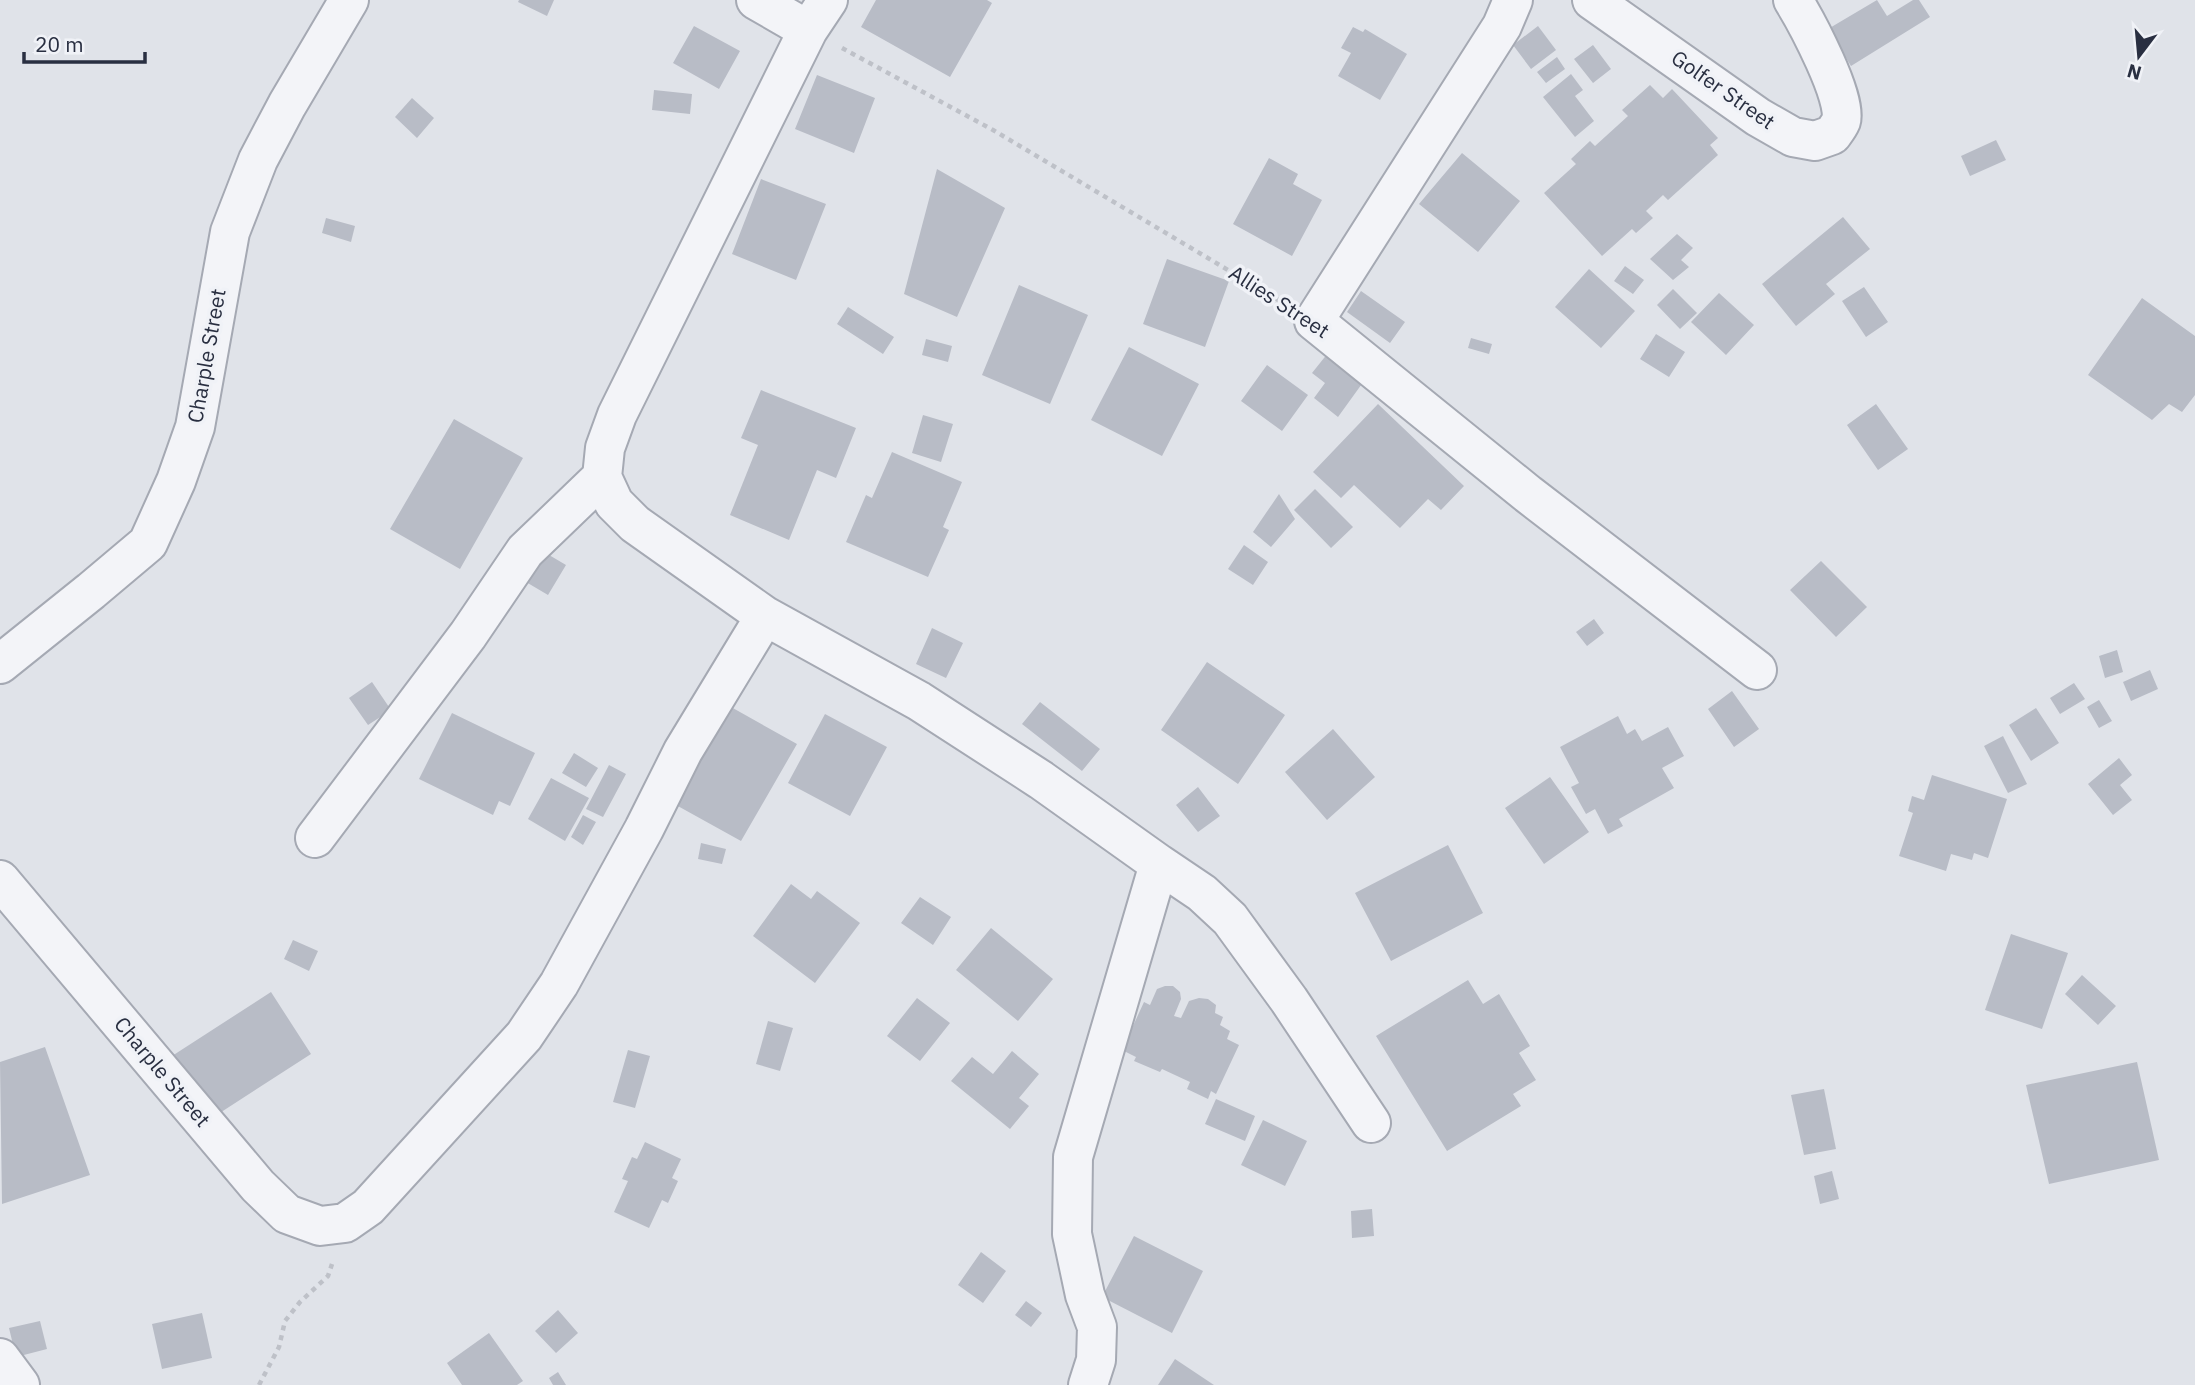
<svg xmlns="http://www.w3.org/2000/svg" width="2195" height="1385" viewBox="0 0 2195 1385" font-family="'IBM Plex Sans',sans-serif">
	<rect width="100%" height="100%" fill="#e0e3e9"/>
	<!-- building -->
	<path fill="#b8bcc6" d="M 519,0 L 554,0 L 547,16 L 518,2 Z
		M 876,0 L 987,0 L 992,3 L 950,77 L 861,27 Z
		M 1877,0 L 1887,16 L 1913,0 L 1919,0 L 1930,17 L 1851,66 L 1828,29 Z
		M 694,26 L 740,51 L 719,89 L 673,63 Z
		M 1538,26 L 1556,50 L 1531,69 L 1513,45 Z
		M 1353,27 L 1363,32 L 1365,29 L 1407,54 L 1380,100 L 1338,76 L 1351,53 L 1341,48 Z
		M 1593,45 L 1611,69 L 1593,83 L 1574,59 Z
		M 1557,57 L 1565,69 L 1546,83 L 1537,72 Z
		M 1571,74 L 1583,90 L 1575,96 L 1594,121 L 1575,137 L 1543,97 Z
		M 817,75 L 875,98 L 854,153 L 795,129 Z
		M 1650,85 L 1663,98 L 1672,89 L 1718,138 L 1710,145 L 1718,155 L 1668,200 L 1663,195 L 1646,211 L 1653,218 L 1636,233 L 1632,229 L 1602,256 L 1544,193 L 1576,164 L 1571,159 L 1590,141 L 1595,146 L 1628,116 L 1622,110 Z
		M 654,90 L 692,94 L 690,114 L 652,110 Z
		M 412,98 L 434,118 L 417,138 L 395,117 Z
		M 1996,140 L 2006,160 L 1970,176 L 1961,156 Z
		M 1462,153 L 1520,201 L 1478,252 L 1419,204 Z
		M 1269,158 L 1298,174 L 1293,184 L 1322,200 L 1292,256 L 1233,224 Z
		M 937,169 L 1005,208 L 957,317 L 904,294 Z
		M 761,179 L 826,204 L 796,280 L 732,254 Z
		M 1843,217 L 1870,249 L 1826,284 L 1835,294 L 1796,326 L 1762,284 Z
		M 326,218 L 355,226 L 351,242 L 322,233 Z
		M 1677,234 L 1693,248 L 1681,260 L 1689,267 L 1673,280 L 1650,259 Z
		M 1167,259 L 1229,281 L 1205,347 L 1143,324 Z
		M 1625,266 L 1644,280 L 1633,294 L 1614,281 Z
		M 1589,269 L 1635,311 L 1601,348 L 1555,307 Z
		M 1019,285 L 1088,315 L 1050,404 L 982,375 Z
		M 1864,287 L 1888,322 L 1866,337 L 1842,301 Z
		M 1673,289 L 1697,313 L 1680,329 L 1657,305 Z
		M 1361,291 L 1405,322 L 1390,343 L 1347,312 Z
		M 1719,293 L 1754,325 L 1726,355 L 1691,322 Z
		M 2142,298 L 2195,336 L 2195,395 L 2182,412 L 2169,404 L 2152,420 L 2088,375 Z
		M 848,307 L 894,337 L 883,354 L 837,324 Z
		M 1656,334 L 1685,352 L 1669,377 L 1640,359 Z
		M 1471,338 L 1492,344 L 1489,354 L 1468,348 Z
		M 926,339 L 952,346 L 948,362 L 922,355 Z
		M 1129,347 L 1199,384 L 1162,456 L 1091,420 Z
		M 1328,353 L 1364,381 L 1338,417 L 1314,398 L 1325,383 L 1312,373 Z
		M 1267,365 L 1308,395 L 1282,431 L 1241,401 Z
		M 761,390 L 856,428 L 836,478 L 817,470 L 789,540 L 730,515 L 758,445 L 741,438 Z
		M 1378,404 L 1464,486 L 1441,510 L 1428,499 L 1400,528 L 1354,485 L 1341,498 L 1313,472 Z
		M 1876,404 L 1908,449 L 1878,470 L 1847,425 Z
		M 923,415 L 953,424 L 941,462 L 912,453 Z
		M 454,419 L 523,458 L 460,569 L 390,529 Z
		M 892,452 L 962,482 L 943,527 L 949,530 L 928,577 L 846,542 L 866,495 L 872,498 Z
		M 1315,489 L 1353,527 L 1331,548 L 1294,510 Z
		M 1279,494 L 1295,519 L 1271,547 L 1253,532 Z
		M 1244,545 L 1268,562 L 1253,585 L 1228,569 Z
		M 544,552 L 566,565 L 548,595 L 526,582 Z
		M 1821,561 L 1867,607 L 1836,637 L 1790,590 Z
		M 1594,619 L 1604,633 L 1587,646 L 1576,632 Z
		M 932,628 L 963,643 L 946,678 L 916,664 Z
		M 2117,650 L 2123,672 L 2105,678 L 2099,656 Z
		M 1207,662 L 1285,715 L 1238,784 L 1161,730 Z
		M 2150,670 L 2158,689 L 2131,701 L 2123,682 Z
		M 372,682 L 391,710 L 368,725 L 349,698 Z
		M 2074,683 L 2085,699 L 2060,714 L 2050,698 Z
		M 1732,691 L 1759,729 L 1734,747 L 1708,709 Z
		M 2099,700 L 2112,721 L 2099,728 L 2087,707 Z
		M 1040,702 L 1100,749 L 1082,771 L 1022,724 Z
		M 731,707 L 797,744 L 741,841 L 676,805 Z
		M 2036,708 L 2059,743 L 2031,761 L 2009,725 Z
		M 452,713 L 535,753 L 510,806 L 499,801 L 493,815 L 419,779 Z
		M 825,714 L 887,747 L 850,816 L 788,783 Z
		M 1618,716 L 1627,734 L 1635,729 L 1642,741 L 1668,727 L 1684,756 L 1662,768 L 1674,788 L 1619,819 L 1623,826 L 1608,834 L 1595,809 L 1586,814 L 1571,787 L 1579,783 L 1560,747 Z
		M 1333,729 L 1375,777 L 1327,820 L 1285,772 Z
		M 2003,736 L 2027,784 L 2008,793 L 1984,746 Z
		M 574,753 L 598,768 L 586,787 L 562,773 Z
		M 2119,758 L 2132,775 L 2120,785 L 2132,800 L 2113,815 L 2088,784 Z
		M 609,765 L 626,774 L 603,817 L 586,809 Z
		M 1932,775 L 2007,799 L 1988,858 L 1974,853 L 1972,860 L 1951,854 L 1946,871 L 1899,856 L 1913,813 L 1908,811 L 1912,796 L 1924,800 Z
		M 1550,777 L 1589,832 L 1544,864 L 1505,808 Z
		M 551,778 L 589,798 L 565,841 L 528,819 Z
		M 1198,787 L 1220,816 L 1198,832 L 1176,805 Z
		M 583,815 L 596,822 L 583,845 L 571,837 Z
		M 701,843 L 726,849 L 722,864 L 698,859 Z
		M 1448,845 L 1483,913 L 1391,961 L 1355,893 Z
		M 791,884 L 811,899 L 817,891 L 860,923 L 815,983 L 753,936 Z
		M 920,897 L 951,917 L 933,945 L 901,923 Z
		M 991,928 L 1053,979 L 1018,1021 L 956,970 Z
		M 2011,934 L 2068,953 L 2042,1029 L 1985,1010 Z
		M 293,940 L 318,951 L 309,971 L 284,959 Z
		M 2082,975 L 2116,1006 L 2098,1025 L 2065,994 Z
		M 1468,980 L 1483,1004 L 1499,994 L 1530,1046 L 1519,1053 L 1536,1080 L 1513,1094 L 1521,1106 L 1447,1151 L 1376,1036 Z
		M 1165,986 L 1173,986 L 1180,992 L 1181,999 L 1174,1016 L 1181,1018 L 1189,1001 L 1199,998 L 1208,999 L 1216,1005 L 1215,1013 L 1223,1017 L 1220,1025 L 1230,1031 L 1227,1039 L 1239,1045 L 1216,1094 L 1211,1091 L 1208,1099 L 1187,1089 L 1190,1082 L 1162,1069 L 1160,1072 L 1134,1061 L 1136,1057 L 1122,1050 L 1144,1002 L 1150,1005 L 1157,989 Z
		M 271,992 L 311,1054 L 212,1118 L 172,1056 Z
		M 917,998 L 950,1023 L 920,1061 L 887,1036 Z
		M 768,1021 L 793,1028 L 780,1071 L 756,1064 Z
		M 45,1047 L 90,1175 L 2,1204 L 0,1062 Z
		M 628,1050 L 650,1056 L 635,1108 L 613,1102 Z
		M 1012,1051 L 1039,1074 L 1019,1098 L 1029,1106 L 1010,1129 L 951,1081 L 972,1057 L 993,1074 Z
		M 2137,1062 L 2159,1160 L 2049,1184 L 2026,1085 Z
		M 1824,1089 L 1836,1149 L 1804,1155 L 1791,1095 Z
		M 1216,1099 L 1255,1116 L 1245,1141 L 1205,1124 Z
		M 1263,1120 L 1307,1141 L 1285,1186 L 1241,1165 Z
		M 645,1142 L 681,1159 L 672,1178 L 678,1181 L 668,1203 L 662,1200 L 649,1228 L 614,1212 L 628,1181 L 622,1179 L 632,1157 L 637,1159 Z
		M 1832,1171 L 1839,1199 L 1820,1204 L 1814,1176 Z
		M 1372,1209 L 1374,1236 L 1352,1238 L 1351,1211 Z
		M 1134,1236 L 1203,1271 L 1172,1333 L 1102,1297 Z
		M 981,1252 L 1006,1271 L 983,1303 L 958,1285 Z
		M 1026,1301 L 1042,1313 L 1031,1327 L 1015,1315 Z
		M 558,1310 L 578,1333 L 556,1353 L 535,1331 Z
		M 202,1313 L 212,1358 L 162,1369 L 152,1324 Z
		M 40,1321 L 47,1349 L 16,1357 L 9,1328 Z
		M 489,1333 L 523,1381 L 517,1385 L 462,1385 L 447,1363 Z
		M 1175,1359 L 1214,1385 L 1158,1385 Z
		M 558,1372 L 566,1385 L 553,1385 L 549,1378 Z"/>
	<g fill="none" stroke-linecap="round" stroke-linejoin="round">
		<!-- street casing -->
		<g stroke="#a5a9b3" stroke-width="42">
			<path id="street" d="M 756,0 L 808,30
				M 828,0 L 808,30 L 617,415 L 605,448 L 602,477 L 614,503 L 635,524 L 765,616 L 919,701 L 1041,780 L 1159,864 L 1073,1157 L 1072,1234 L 1085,1295 L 1097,1327 L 1096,1360 L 1088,1385
				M 1513,0 L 1502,26 L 1314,321 L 1528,494 L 1757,670
				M 1592,0 L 1758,117 L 1793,137 L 1815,141 L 1832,135 C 1835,131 1839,126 1841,121 C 1848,99 1806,21 1793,0
				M 0,664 L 91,591 L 148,543 L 176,481 L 195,427 L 230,232 L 258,160 L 287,105 L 349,0
				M 315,838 L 468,635 L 525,551 L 602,477
				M 1159,864 L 1202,893 L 1230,919 L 1289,1000 L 1371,1123
				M 0,880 L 258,1186 L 287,1214 L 320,1226 L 345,1223 L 368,1207 L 524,1036 L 559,984 L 644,829 L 683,751 L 765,616
				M 0,1358 L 20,1385"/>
		</g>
		<!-- path -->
		<path stroke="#bec1c8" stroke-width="4.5" stroke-dasharray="5 5" stroke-linecap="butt" d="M 842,48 L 993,130 L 1280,301
			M 259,1385 L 279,1347 L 285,1321 L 300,1302 L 328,1276 L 332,1264"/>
		<!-- street -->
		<use href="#street" stroke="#f3f4f8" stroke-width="38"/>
	</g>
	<g text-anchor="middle" stroke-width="7" stroke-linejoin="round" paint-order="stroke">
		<!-- street labels -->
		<g font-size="21" fill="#292f41" stroke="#f0f2f7">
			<text transform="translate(1723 90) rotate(35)" y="7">Golfer Street</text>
			<text transform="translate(1279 302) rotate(33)" y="7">Allies Street</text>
			<text transform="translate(207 356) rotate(-80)" y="7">Charple Street</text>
			<text transform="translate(162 1072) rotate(50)" y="7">Charple Street</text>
		</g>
	</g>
	<!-- north arrow -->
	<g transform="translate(2139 56) rotate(196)" stroke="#f0f2f7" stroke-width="5" paint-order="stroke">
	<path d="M0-5L12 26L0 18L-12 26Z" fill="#292f41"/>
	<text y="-10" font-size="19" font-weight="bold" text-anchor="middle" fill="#292f41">N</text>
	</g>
	<!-- scale -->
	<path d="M24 52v10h121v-10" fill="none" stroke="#292f41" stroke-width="3.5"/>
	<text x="35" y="52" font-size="21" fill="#292f41" stroke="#f0f2f7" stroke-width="5" paint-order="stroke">20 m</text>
</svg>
